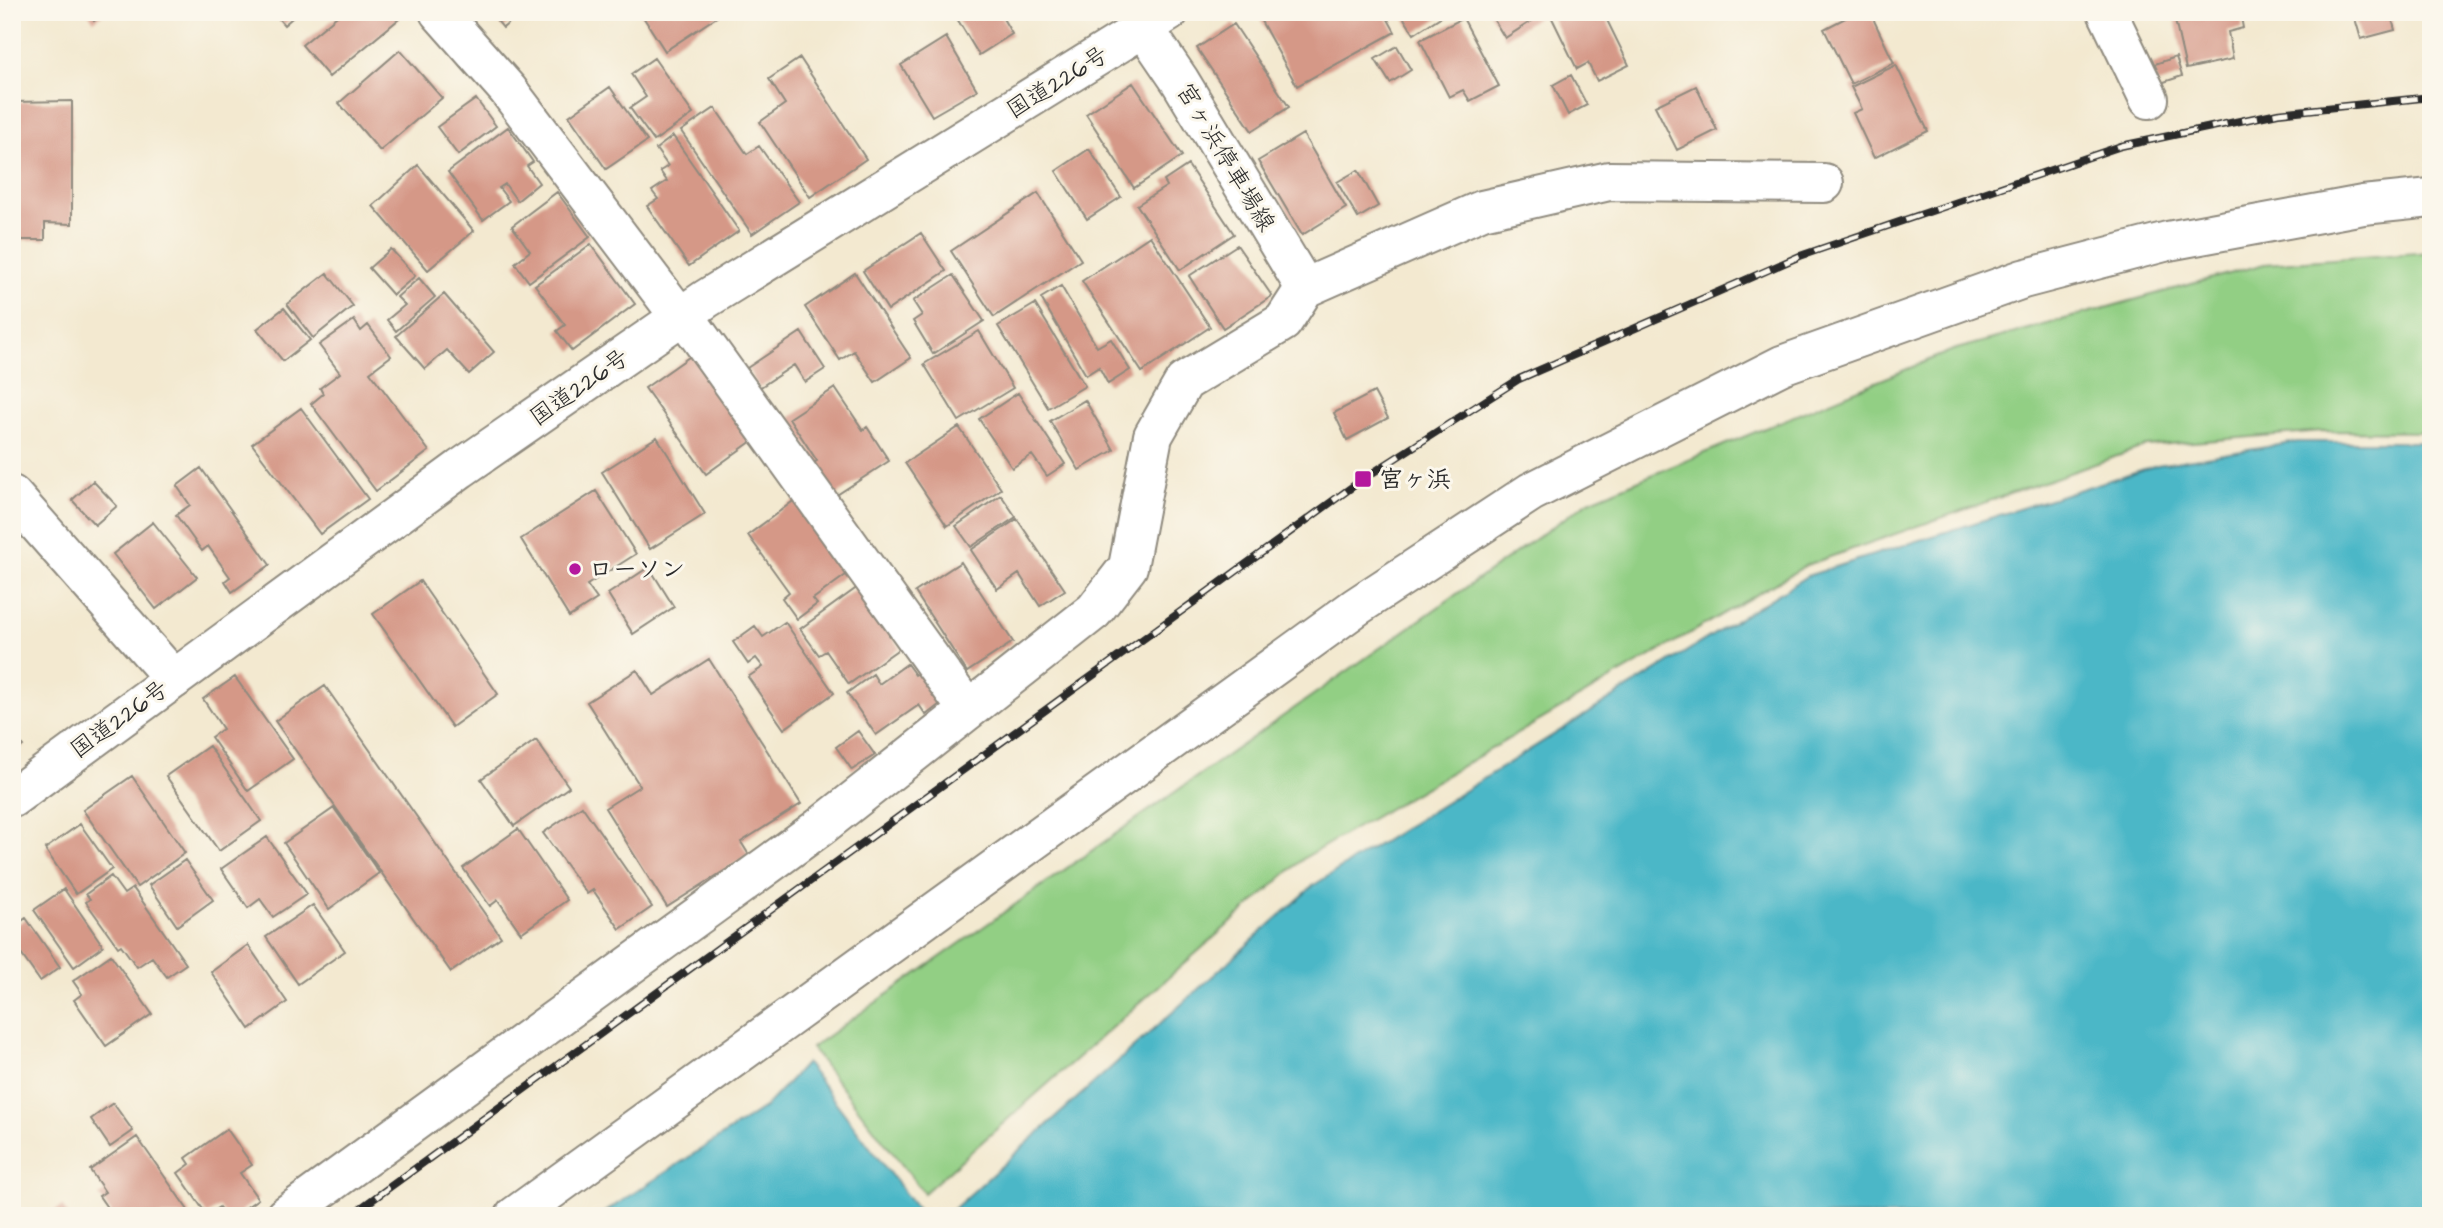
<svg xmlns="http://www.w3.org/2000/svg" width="2443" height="1228" viewBox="0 0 2443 1228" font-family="'Architects Daughter','Klee One',sans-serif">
	<rect width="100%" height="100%" fill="#fbf7ec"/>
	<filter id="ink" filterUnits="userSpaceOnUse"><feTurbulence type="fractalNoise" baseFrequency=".0143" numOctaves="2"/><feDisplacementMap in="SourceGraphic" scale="14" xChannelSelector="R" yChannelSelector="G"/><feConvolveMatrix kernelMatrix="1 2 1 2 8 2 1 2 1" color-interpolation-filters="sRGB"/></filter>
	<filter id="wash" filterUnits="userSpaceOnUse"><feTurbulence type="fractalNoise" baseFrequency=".00686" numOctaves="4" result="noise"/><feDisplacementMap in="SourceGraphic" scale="28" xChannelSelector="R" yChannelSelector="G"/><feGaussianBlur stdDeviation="1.57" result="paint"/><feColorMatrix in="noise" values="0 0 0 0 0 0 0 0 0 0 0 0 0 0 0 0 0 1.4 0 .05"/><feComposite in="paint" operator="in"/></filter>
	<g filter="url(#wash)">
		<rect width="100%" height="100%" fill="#f3e9d0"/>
		<!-- green -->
		<path fill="#92cf84" stroke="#5e7d58" stroke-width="2" d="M 2431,252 L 2431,432 L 2322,431 L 2146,446 L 1807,565 L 1304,858 L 924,1193 L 811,1048 L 1589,501 L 1953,350 L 2264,264 Z"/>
		<!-- water -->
		<path fill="#4bb7c7" stroke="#3b7179" stroke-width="2" d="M 2297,442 L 2431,442 L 2431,1216 L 946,1216 L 1314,885 L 1807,576 L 2157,465 Z
			M 806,1063 L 922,1216 L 599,1216 L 764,1108 Z"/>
		<g id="blocks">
			<!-- building -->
			<path fill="#d59887" d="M 87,12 L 105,12 L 94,21 Z
				M 273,12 L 299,12 L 284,25 Z
				M 342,12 L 394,12 L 399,19 L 329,77 L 302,45 Z
				M 490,12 L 521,12 L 503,28 Z
				M 640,12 L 724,12 L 665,51 Z
				M 953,12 L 1005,12 L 1001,15 L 1012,34 L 979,55 Z
				M 1256,12 L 1384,12 L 1395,32 L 1297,86 Z
				M 1400,12 L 1448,12 L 1414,34 Z
				M 1489,12 L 1540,12 L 1541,15 L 1505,38 Z
				M 1549,12 L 1603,12 L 1629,65 L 1597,81 L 1588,63 L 1577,69 Z
				M 1857,12 L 1870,12 L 1894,63 L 1851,84 L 1824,29 Z
				M 2190,12 L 2240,12 L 2243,28 L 2228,32 L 2233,59 L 2186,69 L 2174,16 Z
				M 2364,12 L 2390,12 L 2395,30 L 2361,39 L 2354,15 Z
				M 1463,18 L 1499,86 L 1470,101 L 1463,90 L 1449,97 L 1420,40 Z
				M 1234,24 L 1289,107 L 1252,131 L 1197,48 Z
				M 946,37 L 977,90 L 932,116 L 901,65 Z
				M 1397,46 L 1411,70 L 1390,83 L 1375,59 Z
				M 400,50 L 442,98 L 380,151 L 339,103 Z
				M 2176,57 L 2182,76 L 2158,84 L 2152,65 Z
				M 654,58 L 693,114 L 654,141 L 630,108 L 646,97 L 631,74 Z
				M 800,58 L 866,159 L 810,197 L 760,122 L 785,104 L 769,79 Z
				M 1896,65 L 1928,131 L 1874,158 L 1853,113 L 1862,109 L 1851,87 Z
				M 1571,75 L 1587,105 L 1568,115 L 1553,85 Z
				M 1133,83 L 1182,156 L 1134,188 L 1086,114 Z
				M 1696,86 L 1717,130 L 1677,150 L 1655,106 Z
				M 610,87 L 647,141 L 606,169 L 569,116 Z
				M 476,99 L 496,126 L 458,155 L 437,127 Z
				M 72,101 L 72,224 L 45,223 L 45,240 L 12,240 L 12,102 Z
				M 715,108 L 747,154 L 759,146 L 799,202 L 752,234 L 681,131 Z
				M 508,127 L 533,162 L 527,166 L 539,183 L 517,201 L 505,184 L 499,188 L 509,201 L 483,220 L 448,172 Z
				M 1303,134 L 1346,208 L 1302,235 L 1258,161 Z
				M 673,136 L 739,231 L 689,266 L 647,206 L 658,199 L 652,191 L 667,181 L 660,171 L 668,166 L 656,149 Z
				M 1089,149 L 1121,197 L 1087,219 L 1056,171 Z
				M 418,165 L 474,231 L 428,270 L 373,206 Z
				M 1188,165 L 1234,234 L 1180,270 L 1137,205 L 1167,186 L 1164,181 Z
				M 1358,170 L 1378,206 L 1358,218 L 1337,182 Z
				M 557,192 L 590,237 L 529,282 L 515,263 L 530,251 L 512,226 Z
				M 1038,193 L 1081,260 L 994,317 L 951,251 Z
				M 921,233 L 946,271 L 888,310 L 863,271 Z
				M 1150,236 L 1210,327 L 1142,372 L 1082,281 Z
				M 591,244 L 635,304 L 572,351 L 557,331 L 565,325 L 535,285 Z
				M 1237,245 L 1272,296 L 1223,328 L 1189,276 Z
				M 391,249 L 415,276 L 393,295 L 369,268 Z
				M 327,273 L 353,306 L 313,338 L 287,304 Z
				M 855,273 L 911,358 L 875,382 L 854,351 L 840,360 L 805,307 Z
				M 953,275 L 984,321 L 933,354 L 913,321 L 922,315 L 913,301 Z
				M 419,278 L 435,297 L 396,331 L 387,320 L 405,305 L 397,297 Z
				M 1061,286 L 1097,347 L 1111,339 L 1130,370 L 1108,384 L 1099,367 L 1086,375 L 1041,298 Z
				M 444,294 L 494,352 L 469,374 L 447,350 L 425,369 L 396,336 Z
				M 1035,304 L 1085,386 L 1048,408 L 998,326 Z
				M 284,308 L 310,340 L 283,361 L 257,329 Z
				M 354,320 L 361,331 L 368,325 L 391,356 L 370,372 L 429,451 L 376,491 L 311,404 L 323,394 L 320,388 L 340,373 L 319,345 Z
				M 979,331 L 1013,388 L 959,421 L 924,364 Z
				M 801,332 L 825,369 L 805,382 L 794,365 L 759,388 L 747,368 Z
				M 692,355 L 752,441 L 706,474 L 645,388 Z
				M 835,388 L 863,430 L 867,427 L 889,461 L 832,498 L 810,465 L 817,461 L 789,418 Z
				M 1374,392 L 1388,418 L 1347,440 L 1334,413 Z
				M 1018,393 L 1065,464 L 1047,476 L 1032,455 L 1012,468 L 979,419 Z
				M 1085,400 L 1114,450 L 1079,470 L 1050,421 Z
				M 301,408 L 368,499 L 320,534 L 252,444 Z
				M 959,427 L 1001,489 L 947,526 L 905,463 Z
				M 657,437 L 705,514 L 650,549 L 602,472 Z
				M 201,468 L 270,565 L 232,592 L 225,581 L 230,577 L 208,546 L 202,551 L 176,515 L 190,505 L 177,486 Z
				M 93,481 L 117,506 L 95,525 L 72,500 Z
				M 596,491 L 636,554 L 587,585 L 597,599 L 569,617 L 521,539 Z
				M 1001,495 L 1016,517 L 971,547 L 956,526 Z
				M 796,499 L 850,572 L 813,599 L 817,604 L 797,619 L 782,598 L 789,592 L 748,535 Z
				M 1017,519 L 1065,590 L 1040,606 L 1019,574 L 997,589 L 971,550 Z
				M 153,522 L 197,577 L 156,609 L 113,554 Z
				M 961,562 L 1013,642 L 967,672 L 915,592 Z
				M 649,567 L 674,607 L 633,634 L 608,594 Z
				M 420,581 L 498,694 L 452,727 L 373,614 Z
				M 858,587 L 900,648 L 849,684 L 826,651 L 819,655 L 800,629 Z
				M 785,622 L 834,693 L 784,729 L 748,677 L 763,667 L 756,658 L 748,664 L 733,642 L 755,626 L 763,637 Z
				M 709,659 L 801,804 L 741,842 L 749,855 L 667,907 L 605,808 L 640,786 L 587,702 L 637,670 L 653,695 Z
				M 907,664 L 915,675 L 923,670 L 944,701 L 926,715 L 919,705 L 876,735 L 847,693 L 873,674 L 879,684 Z
				M 235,677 L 293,759 L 248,791 L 211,737 L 223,729 L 203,699 Z
				M 325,686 L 501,937 L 451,972 L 275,721 Z
				M 12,730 L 23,746 L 12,754 Z
				M 858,731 L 875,755 L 852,770 L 836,747 Z
				M 536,740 L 569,787 L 514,826 L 481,779 Z
				M 209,746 L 261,821 L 219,851 L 166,776 Z
				M 132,776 L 185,853 L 137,887 L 83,810 Z
				M 582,806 L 652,907 L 620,929 L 593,890 L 587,894 L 543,833 Z
				M 334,808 L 379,873 L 329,909 L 284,843 Z
				M 80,824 L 112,869 L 76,894 L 45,849 Z
				M 518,829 L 567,900 L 521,933 L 498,900 L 490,906 L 463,868 Z
				M 267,837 L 307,894 L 273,917 L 260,899 L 248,908 L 221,869 Z
				M 185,860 L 213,900 L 177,926 L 149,885 Z
				M 111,876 L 124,894 L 133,888 L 186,964 L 167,977 L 152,957 L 137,967 L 121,945 L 118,947 L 86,902 L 90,899 L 86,894 Z
				M 64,889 L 103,946 L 74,967 L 34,910 Z
				M 313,905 L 345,951 L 298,984 L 266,937 Z
				M 26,918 L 60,967 L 40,981 L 12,941 L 12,928 Z
				M 248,945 L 287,1002 L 250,1029 L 211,972 Z
				M 111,955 L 152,1014 L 106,1046 L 74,1000 L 82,994 L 73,981 Z
				M 113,1103 L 133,1131 L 110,1147 L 91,1119 Z
				M 227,1129 L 252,1165 L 240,1173 L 258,1199 L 234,1216 L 226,1216 L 219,1207 L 207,1215 L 178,1173 L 190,1164 L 186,1158 Z
				M 137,1137 L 190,1213 L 186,1216 L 113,1216 L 99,1196 L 105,1192 L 90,1170 Z
				M 62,1206 L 69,1216 L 49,1216 Z"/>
		</g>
	</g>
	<g filter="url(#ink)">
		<use href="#blocks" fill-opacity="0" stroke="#8f8a7e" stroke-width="2"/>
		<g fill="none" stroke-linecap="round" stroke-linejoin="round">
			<!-- minor casing -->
			<g stroke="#8f8a7e" stroke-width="42">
				<path id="minor" d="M 439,12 L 508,90 L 680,317
					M 2107,12 L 2149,99
					M 684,315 L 967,709
					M 12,495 L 174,679
					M 285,1216 L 820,827 L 1094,611 L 1128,567 L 1153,436 L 1184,382 L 1283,322 L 1305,288 L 1482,210 L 1609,181 L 1824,183
					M 515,1216 L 1356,607 L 1531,492 L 1782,365 L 2023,279 L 2168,241 L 2363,205 L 2431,198"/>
			</g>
			<!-- major casing -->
			<g stroke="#8f8a7e" stroke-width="42">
				<path id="major" d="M 1144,28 L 1180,81 L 1305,288"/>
			</g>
			<!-- highway casing -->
			<g stroke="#8f8a7e" stroke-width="42">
				<path id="highway" d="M 12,798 L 460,469 L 706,299 L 1169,12"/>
			</g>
			<!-- minor -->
			<use href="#minor" stroke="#fff" stroke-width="38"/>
			<!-- major -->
			<use href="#major" stroke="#fff" stroke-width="38"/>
			<!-- highway -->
			<use href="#highway" stroke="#fff" stroke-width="38"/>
			<!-- rail casing -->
			<g stroke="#2b2b2b" stroke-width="8">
				<path id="rail" d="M 350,1216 L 1363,479 L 1519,379 L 1800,256 L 2121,146 L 2278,113 L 2431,97"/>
			</g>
			<!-- rail -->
			<use href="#rail" stroke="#fbf7ec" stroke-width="5" stroke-dasharray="16" stroke-linecap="butt"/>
		</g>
	</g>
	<!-- markers -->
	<g fill="#b5179e" stroke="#fbf7ec" stroke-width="2.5">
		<rect x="1354" y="470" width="18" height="18" rx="3.5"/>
		<circle cx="575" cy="569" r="7"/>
	</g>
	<g text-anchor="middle" stroke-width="6" stroke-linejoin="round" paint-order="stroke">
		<!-- street labels -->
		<g font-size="24" fill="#2b2b2b" stroke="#fbf7ec">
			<text transform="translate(1057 82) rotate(-32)" y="8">国道226号</text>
			<text transform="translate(1226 157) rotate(59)" y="8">宮ヶ浜停車場線</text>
			<text transform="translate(579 387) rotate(-35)" y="8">国道226号</text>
			<text transform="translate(119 719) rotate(-36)" y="8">国道226号</text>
		</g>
		<!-- poi labels -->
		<g font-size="24" font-weight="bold" fill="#2b2b2b" stroke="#fbf7ec" text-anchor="start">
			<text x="1379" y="487">宮ヶ浜</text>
			<text x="589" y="577">ローソン</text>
		</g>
	</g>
	<!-- margin -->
	<rect width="2443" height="1228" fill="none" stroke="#fbf7ec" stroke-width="42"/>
</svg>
